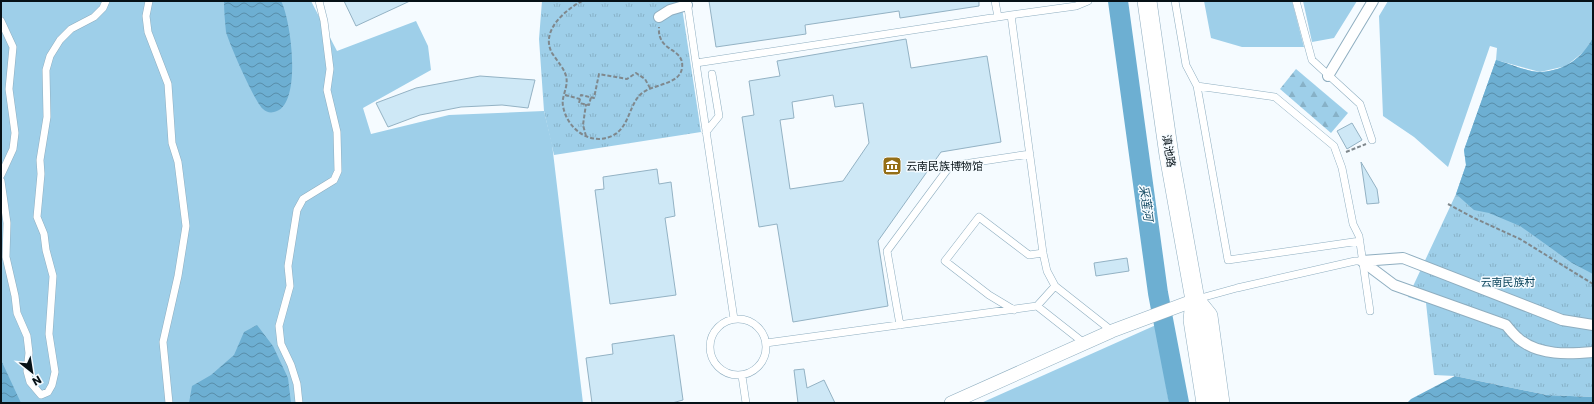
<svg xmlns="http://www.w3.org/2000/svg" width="1594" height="404" viewBox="0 0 1594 404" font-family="Poppins,'Noto Sans SC',sans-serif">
	<defs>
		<pattern id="forest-firs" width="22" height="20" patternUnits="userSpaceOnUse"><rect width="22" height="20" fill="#9ecfe9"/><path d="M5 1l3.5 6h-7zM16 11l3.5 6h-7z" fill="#87b1c7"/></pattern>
		<pattern id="park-tufts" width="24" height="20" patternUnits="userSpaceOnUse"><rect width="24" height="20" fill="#9ecfe9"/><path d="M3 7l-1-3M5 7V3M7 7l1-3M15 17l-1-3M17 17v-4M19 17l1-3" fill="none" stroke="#87b1c7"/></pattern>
		<pattern id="water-waves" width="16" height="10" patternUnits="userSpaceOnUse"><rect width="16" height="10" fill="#6dafd2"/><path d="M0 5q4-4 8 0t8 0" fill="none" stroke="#588da9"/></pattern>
	</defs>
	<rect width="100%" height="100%" fill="#f5fbff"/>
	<!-- grass -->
	<path fill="#9ecfe9" d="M 1,1 L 311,1 L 337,51 L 416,21 L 428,46 L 431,70 L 363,108 L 371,134 L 449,115 L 544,111 L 552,144 L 583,403 L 1,403 Z
		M 1204,1 L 1292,1 L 1304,47 L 1242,47 L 1211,38 Z
		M 1303,1 L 1357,1 L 1334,38 L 1312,42 Z
		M 1388,1 L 1593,1 L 1593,37 L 1586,50 L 1566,66 L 1540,72 L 1496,60 L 1497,48 L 1490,46 L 1448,167 L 1414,137 L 1383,116 L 1379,16 Z
		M 1156,325 L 1169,403 L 981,403 Z"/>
	<!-- forest -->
	<path fill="url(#forest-firs)" d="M 1296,69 L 1348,113 L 1331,133 L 1280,89 Z"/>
	<!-- park -->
	<path fill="url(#park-tufts)" d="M 542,1 L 681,1 L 701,132 L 554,155 L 544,111 L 539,39 Z
		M 1593,37 L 1593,397 L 1547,395 L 1455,376 L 1434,375 L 1426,303 L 1408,297 L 1456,194 L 1466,165 L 1464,150 L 1496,60 C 1508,63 1530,73 1542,72 C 1565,70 1583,58 1593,37 Z"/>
	<!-- water -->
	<path fill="url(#water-waves)" d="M 224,1 L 281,1 C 291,19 303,107 274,112 C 270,113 266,112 263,109 C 255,103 229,43 226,32 C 225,22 224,11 224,1 Z
		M 1593,37 L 1593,274 L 1572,263 L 1520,226 L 1489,213 L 1474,210 L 1456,194 L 1466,165 L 1464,150 L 1496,60 C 1508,63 1530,73 1542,72 C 1565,70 1583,58 1593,37 Z
		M 257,325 L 273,346 L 288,378 L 291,403 L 189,403 L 192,386 L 211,375 L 234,355 L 244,332 Z
		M 1,360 L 21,403 L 1,403 Z
		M 1455,376 L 1547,395 L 1593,397 L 1593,403 L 1407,403 L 1411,399 Z"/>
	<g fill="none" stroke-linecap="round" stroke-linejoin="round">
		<!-- river -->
		<path stroke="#6dafd2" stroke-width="20" d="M 1118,1 L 1158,293 L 1179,403"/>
	</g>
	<!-- building -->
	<path fill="#cee8f6" stroke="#93b2c4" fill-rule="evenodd" d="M 344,1 L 410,1 L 356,26 Z
		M 709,1 L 979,1 L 979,6 L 900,18 L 899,11 L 805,25 L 806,34 L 716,47 Z
		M 906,39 L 911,68 L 987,56 L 1001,142 L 941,152 L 878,241 L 888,306 L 793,322 L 777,224 L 759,227 L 742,117 L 754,115 L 749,81 L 780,76 L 777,61 ZM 833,95 L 835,107 L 863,103 L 869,143 L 843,181 L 790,189 L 780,120 L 794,118 L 792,102 Z
		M 480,76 L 535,80 L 528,108 L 502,105 L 461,107 L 420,115 L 388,127 L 376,103 L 416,88 Z
		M 1352,123 L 1362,140 L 1347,149 L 1337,131 Z
		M 1361,162 L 1377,189 L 1379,203 L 1367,204 Z
		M 657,169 L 659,184 L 671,182 L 675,216 L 665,218 L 676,295 L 610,304 L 595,190 L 604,189 L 603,177 Z
		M 1127,258 L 1129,271 L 1096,276 L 1094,263 Z
		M 674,335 L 683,400 L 672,403 L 592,403 L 586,358 L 613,354 L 612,344 Z
		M 804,369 L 807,388 L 824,380 L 835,403 L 798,403 L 794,370 Z"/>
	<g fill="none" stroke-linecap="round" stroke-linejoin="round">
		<!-- service casing -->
		<g stroke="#8faec0" stroke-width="8">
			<path id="service" d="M 149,1 L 146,16 L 148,32 L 168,84 L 172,143 L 178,162 L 186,226 L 178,276 L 163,342 L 169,403
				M 687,1 L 696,63
				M 995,1 L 998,17
				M 1175,1 L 1186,65 L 1197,86 L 1275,97 L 1334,146 L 1342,168 L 1353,224 L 1359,236 L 1370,311
				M 1296,1 L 1312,60 L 1360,104 L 1372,140
				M 1011,15 L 1076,6 L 1088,1
				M 1,21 L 13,47 L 9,89 L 15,133 L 13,149 L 1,175
				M 1197,86 L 1228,260 L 1360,241
				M 706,132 L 719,116 L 712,74
				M 1,181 L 7,223 L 6,257 L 15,296 L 17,313 L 27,336 L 29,353 L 27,371 L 30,382 L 41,395 L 48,392 L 52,385 L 55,372 L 49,334 L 53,276 L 46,250 L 44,234 L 37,217 L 41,174 L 40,160 L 47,117 L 46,70 L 50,56 L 60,40 L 71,29 L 94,17 L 103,8 L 106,1
				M 1055,286 L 1112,331
				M 1197,299 L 1237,288 L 1355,261 L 1362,261
				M 1037,306 L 1084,343
				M 1014,310 L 989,295 L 945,261 L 979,217 L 1029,255 L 1043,253
				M710 347a28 28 0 1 1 56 0a28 28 0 1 1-56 0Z
				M 734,319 L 696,63 L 1011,15 L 1043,253 L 1047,271 L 1055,286 L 1037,306 L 766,343
				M 900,325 L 887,251 L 950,166 L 1030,154
				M 742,376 L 746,403
				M 299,403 L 297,384 L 291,365 L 281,344 L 279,326 L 290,286 L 288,266 L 297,210 L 303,199 L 334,180 L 338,171 L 337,132 L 327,90 L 330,69 L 324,21 L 319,1"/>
		</g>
		<!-- pedestrian casing -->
		<g stroke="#8faec0" stroke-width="12">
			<path id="pedestrian" d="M 659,17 L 670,10 L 687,5
				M 1328,76 L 1373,1
				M 1362,261 L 1394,285 L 1506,325 C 1510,330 1514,335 1519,339 C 1539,356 1569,354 1593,352
				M 1362,261 L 1403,258 L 1562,320 L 1593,325"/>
		</g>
		<!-- minor casing -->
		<g stroke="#8faec0" stroke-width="14">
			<path id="minor" d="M 951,403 L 1112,331 L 1195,300"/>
		</g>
		<!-- secondary casing -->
		<g stroke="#8faec0" stroke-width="20">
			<path id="secondary" d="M 1147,1 L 1169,155 L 1195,300 L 1193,320 L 1206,403
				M 1195,300 L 1208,316 L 1220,403"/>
		</g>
		<!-- path -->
		<path stroke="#7f888d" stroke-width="2" stroke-dasharray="4 2" stroke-linecap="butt" d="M 582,1 C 565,10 540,31 552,53 C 557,61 564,68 566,76 C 569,87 561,96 563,106 C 567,129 590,146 612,136 C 630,127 628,106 641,94 C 652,84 680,85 682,68 C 685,47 657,53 659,27
			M 565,95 L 580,99 L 581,95 L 594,98 L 599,74 L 627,79 L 636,73 L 645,79 L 650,88
			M 580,99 L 579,103 L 589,105 L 591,97
			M 586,136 L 583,125 L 586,104
			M 1346,152 L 1366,144
			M 1448,204 L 1472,217 L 1520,239 L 1593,284"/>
		<!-- service -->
		<use href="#service" stroke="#fff" stroke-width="7"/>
		<!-- pedestrian -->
		<use href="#pedestrian" stroke="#fff" stroke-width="10"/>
		<!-- minor -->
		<use href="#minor" stroke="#fff" stroke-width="13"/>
		<!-- secondary -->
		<use href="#secondary" stroke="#fff" stroke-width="19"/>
	</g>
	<!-- icons -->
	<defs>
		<g id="museum-square" transform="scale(1)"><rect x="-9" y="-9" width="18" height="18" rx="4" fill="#946e17" stroke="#f5fbff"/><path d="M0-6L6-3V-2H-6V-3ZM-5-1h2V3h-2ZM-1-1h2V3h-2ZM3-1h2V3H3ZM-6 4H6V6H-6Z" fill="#fff"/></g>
	</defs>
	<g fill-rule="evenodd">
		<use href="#museum-square" x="892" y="166"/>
	</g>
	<g text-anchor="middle" stroke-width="3" stroke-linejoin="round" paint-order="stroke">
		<!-- street labels -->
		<g font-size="11" fill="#061117" stroke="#f5fbff">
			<text transform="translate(1169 151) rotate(81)" y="4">滇池路</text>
		</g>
		<!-- poi labels -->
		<g font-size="11" fill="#061117" stroke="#f5fbff" text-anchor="start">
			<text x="906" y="170">云南民族博物馆</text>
		</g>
		<!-- park labels -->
		<g font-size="11" fill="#033e56" stroke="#f5fbff">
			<text x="1508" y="286">云南民族村</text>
		</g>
		<!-- water labels -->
		<g font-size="12" font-style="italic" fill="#194e67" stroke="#f5fbff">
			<text transform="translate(1146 203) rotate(82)" y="4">采莲河</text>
		</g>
	</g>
	<!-- border -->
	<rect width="1594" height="404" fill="none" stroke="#061117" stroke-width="4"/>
	<!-- north arrow -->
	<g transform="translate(32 372) rotate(150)" stroke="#f5fbff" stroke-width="3" paint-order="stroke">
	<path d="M0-3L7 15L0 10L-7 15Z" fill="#061117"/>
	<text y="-6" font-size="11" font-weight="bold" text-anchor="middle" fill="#061117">N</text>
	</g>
</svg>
